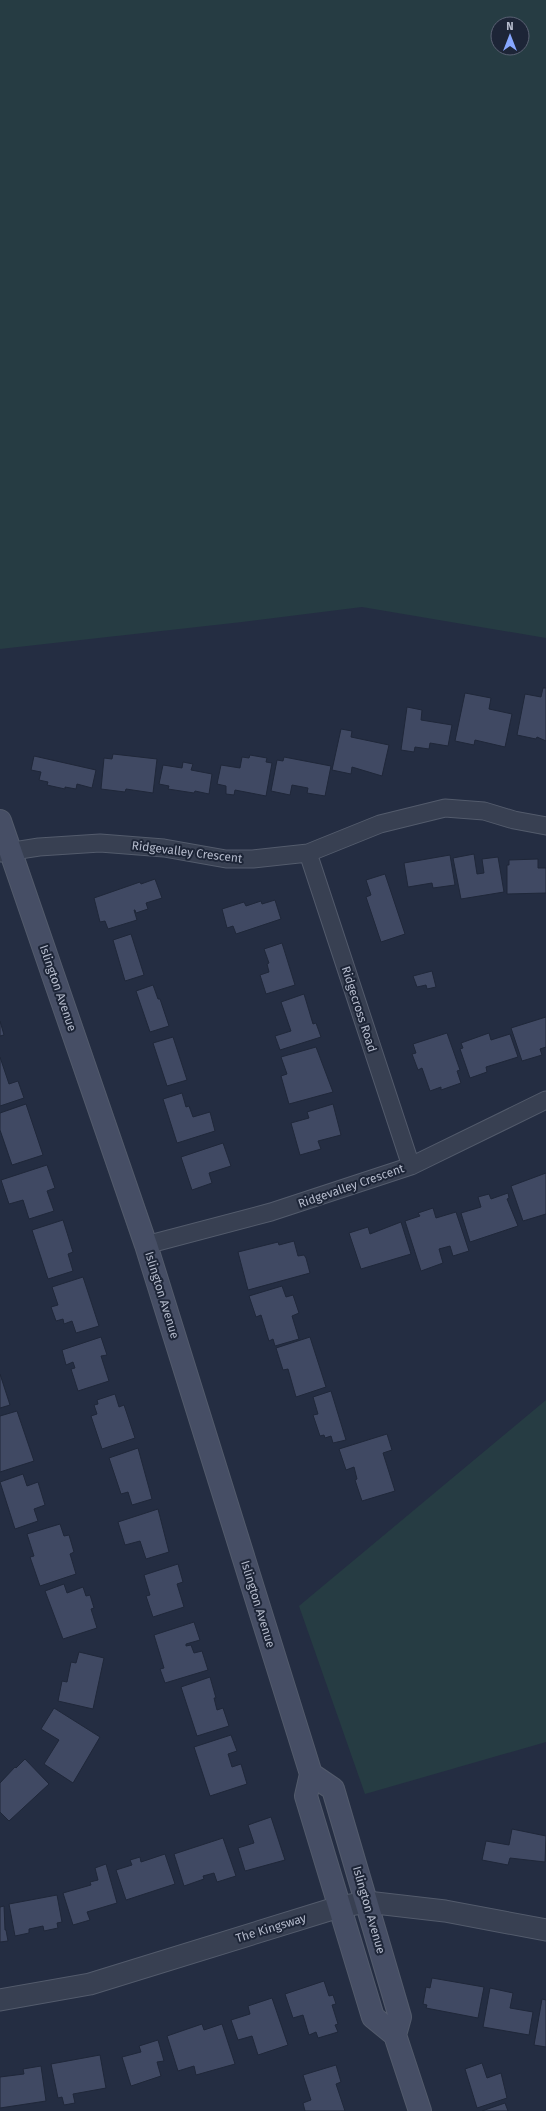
<svg xmlns="http://www.w3.org/2000/svg" width="546" height="2111" viewBox="0 0 546 2111" font-family="'Fira Sans',sans-serif">
	<rect width="100%" height="100%" fill="#242d42"/>
	<!-- green -->
	<path fill="#263c43" fill-rule="evenodd" d="M 0,0 L 546,0 L 546,638 L 362,607 L 242,622 L 0,649 ZM 498,24 L 522,24 L 522,48 L 498,48 Z
		M 546,1400 L 546,1742 L 365,1794 L 299,1606 Z"/>
	<!-- building -->
	<path fill="#404963" stroke="#1f2739" d="M 543,688 L 546,688 L 546,741 L 537,737 L 536,739 L 517,735 L 525,694 L 541,697 Z
		M 465,693 L 491,698 L 489,709 L 512,714 L 505,747 L 475,740 L 474,745 L 455,741 Z
		M 407,707 L 422,710 L 421,720 L 452,725 L 448,746 L 430,743 L 429,749 L 415,747 L 414,752 L 401,750 Z
		M 341,729 L 352,731 L 351,737 L 389,745 L 382,776 L 352,767 L 351,774 L 332,770 Z
		M 113,754 L 157,759 L 153,793 L 126,789 L 125,792 L 101,789 L 104,758 L 112,759 Z
		M 250,755 L 267,758 L 266,762 L 272,763 L 266,796 L 235,790 L 234,795 L 226,794 L 226,786 L 217,784 L 221,765 L 240,768 L 242,757 L 249,758 Z
		M 34,756 L 96,770 L 92,788 L 77,784 L 76,789 L 65,787 L 65,789 L 47,785 L 48,782 L 39,780 L 41,772 L 31,770 Z
		M 284,757 L 331,766 L 325,796 L 307,793 L 308,788 L 292,785 L 290,795 L 271,791 L 277,760 L 283,761 Z
		M 183,762 L 193,764 L 191,770 L 212,774 L 209,794 L 195,791 L 194,793 L 168,789 L 169,786 L 159,784 L 163,765 L 182,768 Z
		M 474,854 L 477,874 L 484,873 L 482,859 L 498,857 L 504,892 L 461,899 L 453,858 Z
		M 450,855 L 455,885 L 433,888 L 432,883 L 408,887 L 404,863 Z
		M 538,859 L 538,868 L 546,868 L 546,893 L 507,894 L 507,865 L 509,865 L 509,860 Z
		M 385,874 L 405,934 L 381,942 L 366,897 L 371,895 L 366,880 Z
		M 155,879 L 162,898 L 146,903 L 148,909 L 136,913 L 135,910 L 134,910 L 137,920 L 108,929 L 105,921 L 100,922 L 94,898 L 140,882 L 141,884 Z
		M 275,900 L 281,919 L 236,934 L 233,926 L 227,928 L 222,909 L 244,902 L 246,906 L 261,901 L 262,904 Z
		M 131,934 L 144,975 L 125,981 L 113,940 Z
		M 282,943 L 295,985 L 266,994 L 260,975 L 269,972 L 267,964 L 269,963 L 264,949 Z
		M 432,971 L 436,987 L 427,989 L 426,985 L 417,987 L 413,976 Z
		M 153,985 L 158,999 L 160,999 L 169,1026 L 150,1032 L 136,991 Z
		M 304,994 L 313,1024 L 316,1023 L 321,1037 L 280,1050 L 275,1036 L 291,1031 L 281,1002 Z
		M 546,1017 L 546,1047 L 540,1049 L 542,1055 L 522,1061 L 511,1028 Z
		M 0,1021 L 4,1035 L 0,1036 Z
		M 447,1033 L 460,1070 L 457,1071 L 461,1083 L 441,1090 L 441,1087 L 430,1091 L 422,1068 L 418,1070 L 412,1054 L 416,1053 L 413,1044 Z
		M 489,1033 L 491,1040 L 510,1034 L 518,1057 L 486,1067 L 487,1072 L 470,1078 L 460,1049 L 463,1048 L 461,1043 Z
		M 173,1037 L 187,1080 L 167,1086 L 153,1043 Z
		M 316,1047 L 333,1092 L 289,1104 L 281,1076 L 287,1074 L 281,1057 Z
		M 0,1057 L 9,1084 L 18,1081 L 24,1098 L 0,1106 Z
		M 182,1093 L 186,1107 L 189,1106 L 193,1117 L 210,1112 L 215,1131 L 177,1143 L 163,1099 Z
		M 26,1104 L 43,1155 L 12,1165 L 0,1130 L 0,1113 Z
		M 333,1104 L 341,1135 L 318,1141 L 321,1149 L 300,1155 L 291,1123 L 309,1118 L 307,1112 Z
		M 223,1143 L 231,1166 L 209,1173 L 212,1183 L 192,1190 L 181,1157 Z
		M 47,1165 L 55,1188 L 47,1191 L 54,1211 L 29,1219 L 23,1200 L 9,1204 L 1,1180 Z
		M 546,1173 L 546,1214 L 523,1221 L 511,1186 Z
		M 508,1193 L 509,1198 L 507,1199 L 518,1226 L 470,1242 L 461,1213 L 481,1207 L 478,1197 L 489,1194 L 491,1199 Z
		M 433,1208 L 436,1218 L 456,1212 L 469,1251 L 453,1256 L 450,1246 L 439,1249 L 443,1263 L 421,1271 L 405,1221 L 420,1216 L 418,1213 Z
		M 63,1220 L 73,1252 L 68,1254 L 73,1271 L 48,1279 L 32,1230 Z
		M 401,1222 L 411,1254 L 361,1269 L 349,1233 L 368,1227 L 370,1234 Z
		M 294,1241 L 298,1256 L 304,1255 L 306,1258 L 310,1273 L 248,1290 L 238,1252 L 278,1242 L 279,1245 Z
		M 83,1277 L 99,1326 L 76,1333 L 72,1321 L 64,1324 L 63,1319 L 56,1321 L 51,1307 L 58,1305 L 52,1287 Z
		M 282,1286 L 286,1297 L 293,1295 L 299,1313 L 292,1316 L 299,1339 L 275,1346 L 273,1339 L 269,1341 L 261,1315 L 256,1317 L 249,1296 Z
		M 101,1337 L 107,1355 L 101,1356 L 109,1381 L 78,1391 L 71,1369 L 75,1368 L 73,1362 L 66,1365 L 62,1350 Z
		M 310,1337 L 326,1387 L 296,1397 L 288,1369 L 283,1370 L 276,1348 Z
		M 0,1374 L 10,1405 L 0,1408 Z
		M 331,1391 L 346,1440 L 333,1443 L 331,1436 L 325,1438 L 324,1435 L 320,1436 L 313,1415 L 318,1414 L 313,1397 Z
		M 115,1394 L 119,1407 L 124,1405 L 135,1438 L 102,1449 L 91,1416 L 97,1414 L 94,1405 L 98,1404 L 97,1400 Z
		M 17,1411 L 34,1461 L 0,1472 L 0,1416 Z
		M 387,1434 L 392,1450 L 383,1453 L 395,1491 L 362,1501 L 355,1480 L 357,1479 L 354,1467 L 346,1470 L 339,1449 Z
		M 138,1448 L 152,1499 L 132,1505 L 128,1492 L 121,1494 L 109,1458 Z
		M 23,1474 L 27,1486 L 38,1482 L 45,1505 L 34,1509 L 38,1521 L 15,1529 L 0,1482 Z
		M 158,1509 L 169,1552 L 146,1559 L 140,1541 L 125,1545 L 118,1522 Z
		M 60,1524 L 64,1536 L 69,1535 L 74,1552 L 70,1554 L 76,1574 L 40,1586 L 30,1557 L 34,1556 L 27,1534 Z
		M 178,1564 L 183,1582 L 177,1584 L 184,1607 L 153,1617 L 146,1596 L 150,1595 L 144,1575 Z
		M 64,1584 L 67,1593 L 83,1587 L 86,1596 L 90,1595 L 94,1608 L 91,1609 L 97,1628 L 63,1639 L 45,1591 Z
		M 194,1622 L 200,1640 L 186,1644 L 186,1646 L 191,1645 L 194,1653 L 202,1651 L 208,1670 L 165,1683 L 160,1669 L 164,1668 L 154,1635 Z
		M 79,1652 L 104,1658 L 93,1709 L 58,1701 L 62,1681 L 67,1682 L 71,1662 L 76,1663 Z
		M 210,1677 L 216,1698 L 214,1698 L 217,1710 L 223,1708 L 229,1726 L 197,1736 L 181,1687 Z
		M 54,1708 L 100,1737 L 73,1783 L 44,1764 L 59,1740 L 41,1729 Z
		M 231,1735 L 237,1751 L 228,1754 L 232,1767 L 241,1764 L 247,1784 L 210,1796 L 194,1747 Z
		M 25,1759 L 49,1784 L 9,1821 L 0,1812 L 0,1783 L 15,1767 L 16,1768 Z
		M 271,1817 L 285,1860 L 245,1871 L 238,1848 L 254,1843 L 248,1825 Z
		M 512,1829 L 546,1836 L 545,1862 L 510,1858 L 508,1865 L 482,1860 L 486,1841 L 509,1845 Z
		M 223,1838 L 236,1876 L 217,1882 L 214,1873 L 203,1876 L 204,1879 L 184,1886 L 174,1854 Z
		M 165,1854 L 175,1884 L 126,1900 L 116,1870 L 132,1865 L 130,1860 L 140,1857 L 141,1862 Z
		M 106,1864 L 117,1903 L 87,1912 L 90,1920 L 73,1925 L 63,1893 L 91,1885 L 90,1882 L 98,1880 L 95,1868 Z
		M 57,1895 L 62,1922 L 57,1923 L 58,1928 L 44,1931 L 43,1926 L 29,1929 L 29,1933 L 15,1936 L 9,1904 Z
		M 4,1906 L 5,1930 L 6,1930 L 8,1941 L 0,1942 L 0,1907 Z
		M 432,1978 L 484,1987 L 478,2018 L 426,2008 L 427,2005 L 423,2004 L 426,1987 L 430,1988 Z
		M 324,1981 L 329,1996 L 333,1995 L 336,2004 L 332,2005 L 338,2024 L 335,2025 L 338,2032 L 318,2038 L 316,2032 L 309,2035 L 303,2015 L 293,2018 L 285,1994 Z
		M 490,1988 L 513,1993 L 510,2008 L 533,2012 L 529,2035 L 483,2027 Z
		M 272,1998 L 288,2045 L 258,2055 L 252,2036 L 238,2040 L 231,2020 L 250,2014 L 248,2006 Z
		M 542,1999 L 546,2000 L 546,2047 L 534,2045 Z
		M 202,2024 L 204,2030 L 222,2024 L 235,2064 L 196,2075 L 194,2066 L 178,2071 L 167,2036 Z
		M 158,2040 L 164,2061 L 157,2062 L 161,2076 L 131,2086 L 122,2057 L 141,2052 L 139,2046 Z
		M 100,2055 L 106,2088 L 73,2094 L 75,2103 L 64,2105 L 62,2097 L 58,2098 L 51,2064 Z
		M 482,2063 L 487,2078 L 501,2073 L 507,2098 L 477,2108 L 465,2069 Z
		M 336,2065 L 341,2082 L 336,2084 L 345,2111 L 305,2111 L 303,2103 L 311,2100 L 303,2075 Z
		M 41,2066 L 46,2101 L 0,2108 L 0,2077 L 24,2074 L 23,2069 Z
		M 505,2103 L 508,2111 L 482,2111 Z"/>
	<g fill="none" stroke-linecap="round" stroke-linejoin="round">
		<!-- minor casing -->
		<g stroke="#535b6c" stroke-width="19">
			<path id="minor" d="M 0,853 L 39,847 L 100,843 L 164,848 L 226,859 L 253,859 L 308,853 L 380,824 L 445,808 L 484,811 L 514,820 L 546,826
				M 308,853 L 411,1166
				M 146,1245 L 271,1212 L 411,1166 L 546,1100"/>
		</g>
		<!-- tertiary casing -->
		<g stroke="#535b6c" stroke-width="23">
			<path id="tertiary" d="M 0,2000 L 90,1984 L 339,1907 L 367,1902 L 445,1911 L 546,1930"/>
		</g>
		<!-- secondary casing -->
		<g stroke="#535b6c" stroke-width="24">
			<path id="secondary" d="M 0,821 L 146,1245 L 311,1774 L 306,1796 L 373,2017 L 395,2035 L 420,2111
				M 311,1774 L 333,1789 L 400,2017 L 395,2035"/>
		</g>
		<!-- minor -->
		<use href="#minor" stroke="#384052" stroke-width="17"/>
		<!-- tertiary -->
		<use href="#tertiary" stroke="#384052" stroke-width="21"/>
		<!-- secondary -->
		<use href="#secondary" stroke="#464e65" stroke-width="22"/>
	</g>
	<g text-anchor="middle" stroke-width="4" stroke-linejoin="round" paint-order="stroke">
		<!-- street labels -->
		<g font-size="12" fill="#b5bbcc" stroke="#1d2537">
			<text transform="translate(187 852) rotate(7)" y="4">Ridgevalley Crescent</text>
			<text transform="translate(58 988) rotate(71)" y="4">Islington Avenue</text>
			<text transform="translate(359 1009) rotate(72)" y="4">Ridgecross Road</text>
			<text transform="translate(351 1186) rotate(-19)" y="4">Ridgevalley Crescent</text>
			<text transform="translate(162 1295) rotate(73)" y="4">Islington Avenue</text>
			<text transform="translate(258 1604) rotate(73)" y="4">Islington Avenue</text>
			<text transform="translate(369 1910) rotate(74)" y="4">Islington Avenue</text>
			<text transform="translate(271 1928) rotate(-17)" y="4">The Kingsway</text>
		</g>
	</g>
	<!-- north arrow -->
	<g transform="translate(510 36)"><circle r="19" fill="#1d2537" stroke="#5a6173"/>
	<path d="M0-3L7 15L0 10L-7 15Z" fill="#87a7ff"/>
	<text y="-6" font-size="11" font-weight="bold" text-anchor="middle" fill="#b5bbcc">N</text>
	</g>
</svg>
